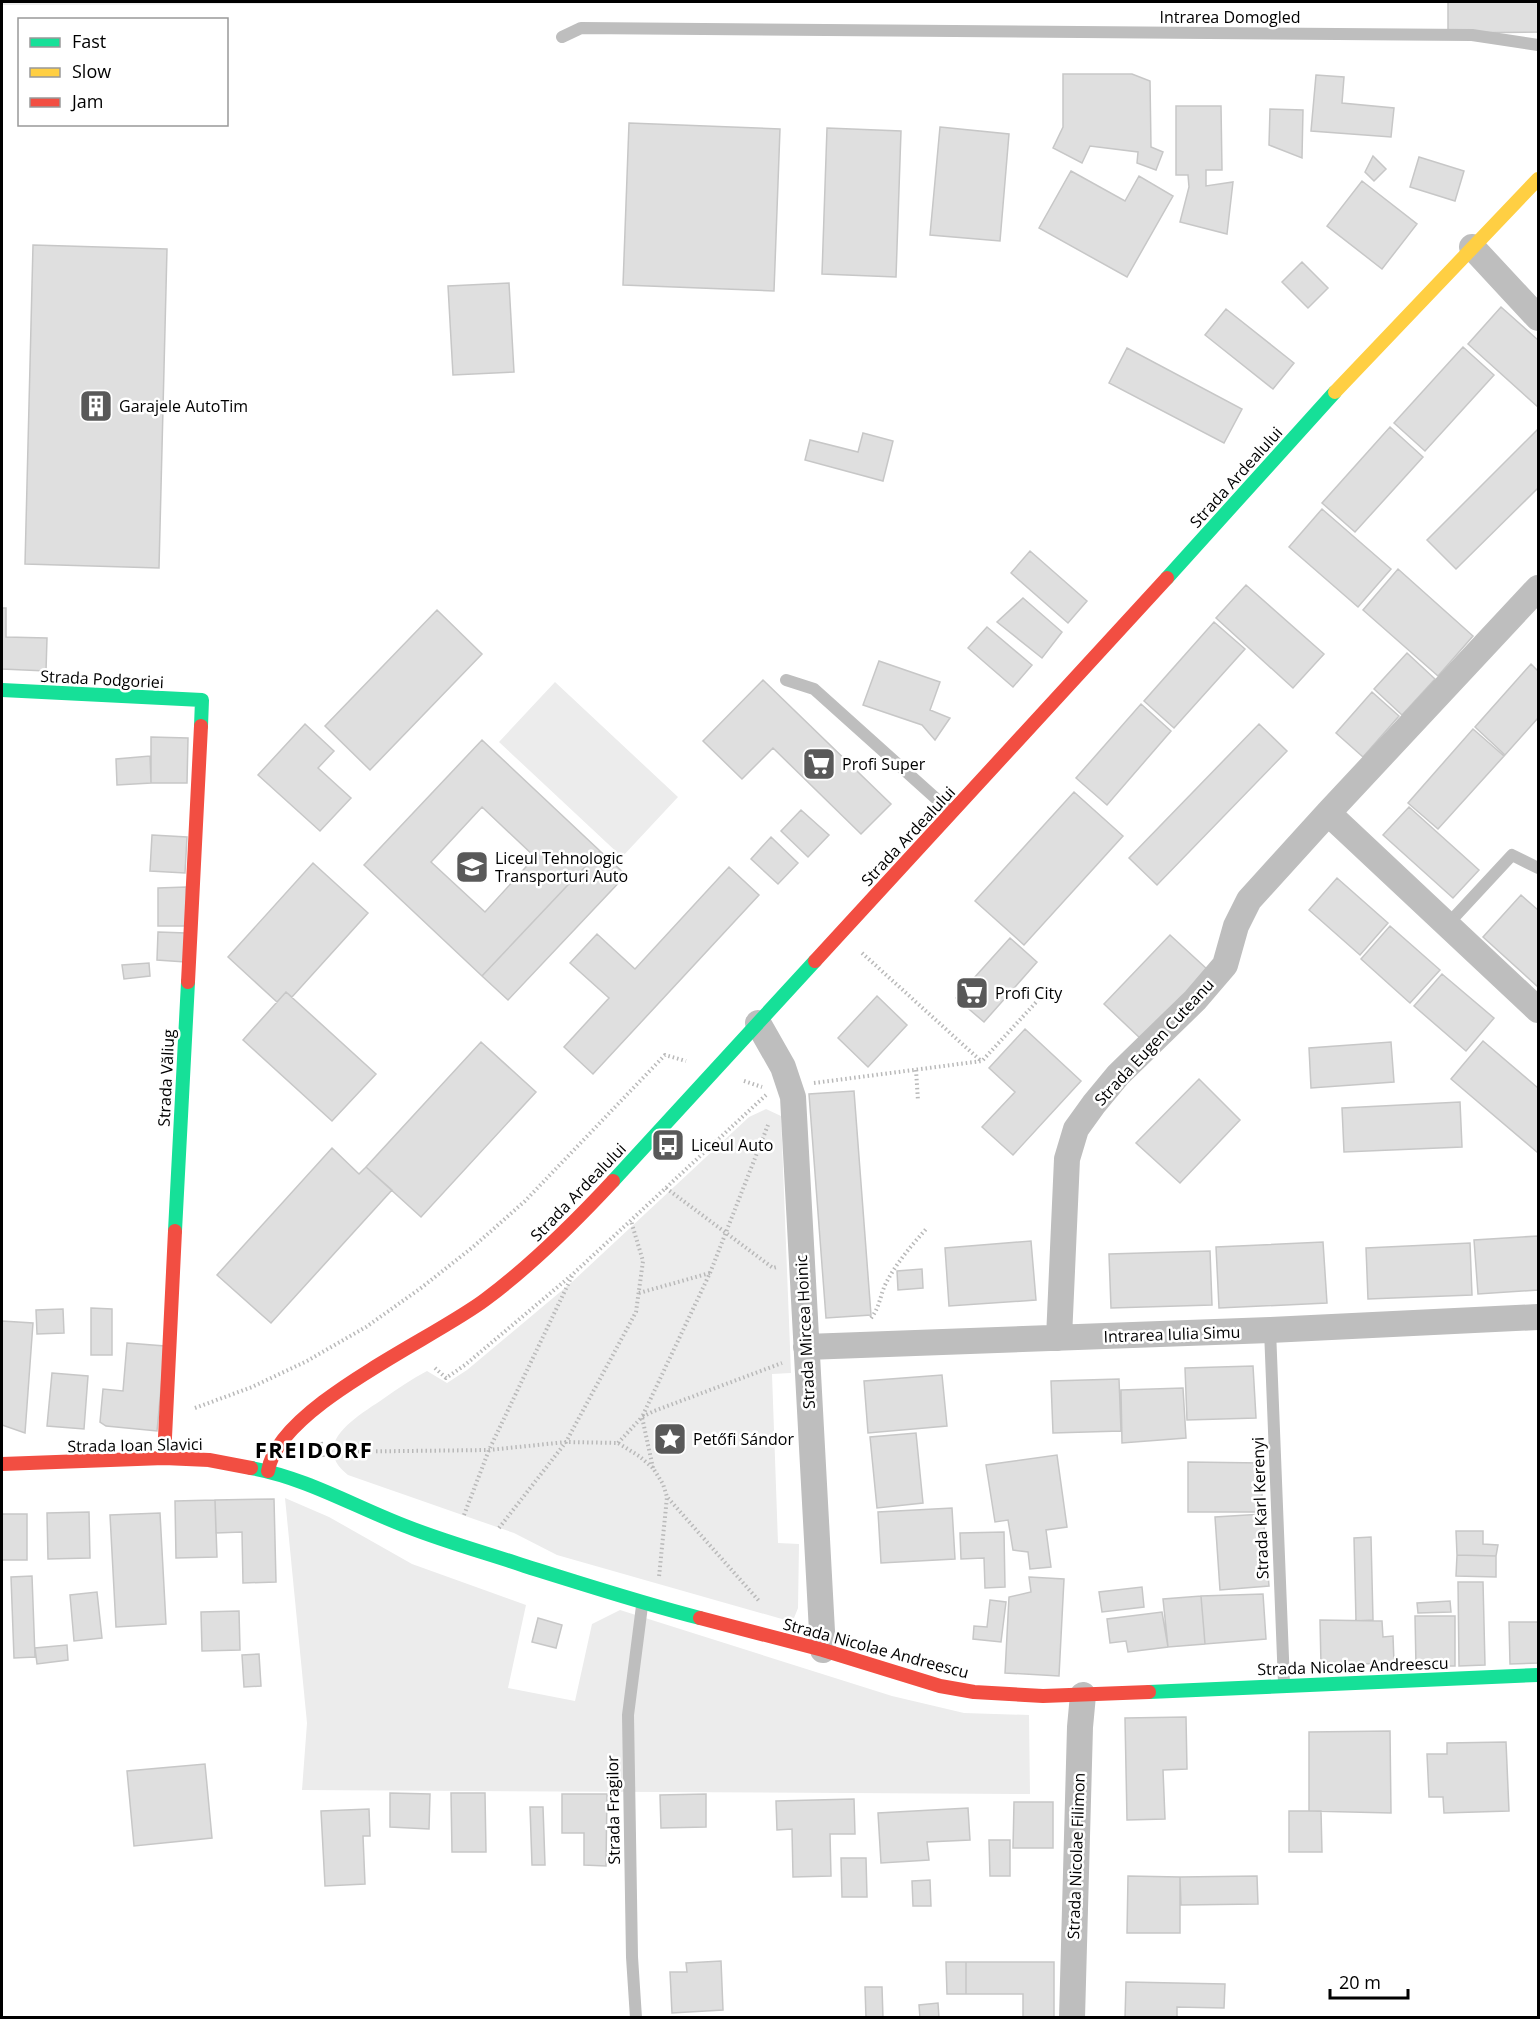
<svg xmlns="http://www.w3.org/2000/svg" width="1540" height="2019" viewBox="0 0 1540 2019" font-family="'Open Sans',sans-serif">
	<rect width="100%" height="100%" fill="#fff"/>
	<!-- green -->
	<path fill="#ececec" d="M 2,2 L 454,2 L 454,3 L 2,5 Z
		M 555,682 L 678,797 L 622,857 L 499,742 Z
		M 766,1109 L 781,1116 L 791,1373 L 772,1374 L 778,1543 L 799,1544 L 798,1608 L 794,1618 L 789,1621 L 557,1555 L 514,1533 L 348,1475 C 308,1444 358,1416 383,1399 C 397,1389 412,1379 427,1371 L 447,1383 L 467,1370 L 572,1282 L 749,1117 Z
		M 285,1498 L 329,1517 L 412,1564 L 526,1605 L 508,1688 L 575,1701 L 592,1624 L 620,1610 L 892,1696 L 964,1713 L 1029,1715 L 1030,1794 L 302,1790 L 307,1723 Z"/>
	<!-- building -->
	<path fill="#dfdfdf" stroke="#c7c7c7" stroke-width="1.5" fill-rule="evenodd" d="M 1448,2 L 1538,2 L 1538,32 L 1448,33 Z
		M 1063,74 L 1132,74 L 1150,81 L 1151,147 L 1163,152 L 1156,170 L 1137,163 L 1138,152 L 1090,146 L 1082,163 L 1053,148 L 1063,127 Z
		M 1316,75 L 1344,77 L 1342,103 L 1394,108 L 1391,137 L 1311,131 Z
		M 1176,106 L 1221,106 L 1222,170 L 1206,170 L 1206,186 L 1233,182 L 1227,234 L 1180,222 L 1189,187 L 1188,175 L 1176,175 Z
		M 1270,109 L 1303,110 L 1302,158 L 1269,145 Z
		M 629,123 L 780,129 L 774,291 L 623,285 Z
		M 940,127 L 1009,134 L 1000,241 L 930,235 Z
		M 827,128 L 901,131 L 896,277 L 822,274 Z
		M 1373,156 L 1386,169 L 1374,181 L 1365,172 Z
		M 1419,157 L 1464,171 L 1455,201 L 1410,187 Z
		M 1071,171 L 1125,201 L 1139,176 L 1173,196 L 1127,277 L 1039,228 Z
		M 1362,181 L 1417,224 L 1382,269 L 1327,226 Z
		M 33,245 L 167,249 L 159,568 L 25,564 Z
		M 1302,262 L 1328,288 L 1308,308 L 1282,282 Z
		M 509,283 L 514,372 L 453,375 L 448,286 Z
		M 1501,307 L 1538,340 L 1538,407 L 1468,344 Z
		M 1226,309 L 1294,363 L 1273,389 L 1205,335 Z
		M 1463,347 L 1494,375 L 1425,451 L 1394,423 Z
		M 1127,348 L 1242,409 L 1224,443 L 1109,383 Z
		M 1390,427 L 1423,457 L 1355,532 L 1322,503 Z
		M 1538,429 L 1538,488 L 1456,569 L 1427,540 Z
		M 863,433 L 893,441 L 883,481 L 805,460 L 810,440 L 858,452 Z
		M 1322,509 L 1391,569 L 1358,607 L 1289,547 Z
		M 1030,551 L 1087,601 L 1068,623 L 1011,573 Z
		M 1398,569 L 1473,636 L 1438,676 L 1363,610 Z
		M 1246,585 L 1324,654 L 1293,688 L 1216,618 Z
		M 1023,598 L 1062,632 L 1042,658 L 997,622 Z
		M 2,608 L 6,608 L 6,637 L 47,638 L 46,671 L 2,669 Z
		M 437,610 L 482,654 L 370,770 L 325,726 Z
		M 1214,622 L 1245,649 L 1174,728 L 1144,701 Z
		M 987,627 L 1032,665 L 1013,687 L 968,648 Z
		M 1407,653 L 1435,679 L 1402,715 L 1374,689 Z
		M 879,661 L 940,682 L 930,710 L 950,718 L 935,740 L 922,725 L 863,705 Z
		M 1531,664 L 1538,671 L 1538,718 L 1505,755 L 1475,727 Z
		M 763,680 L 891,804 L 861,834 L 773,748 L 742,779 L 703,741 Z
		M 1372,692 L 1399,716 L 1363,757 L 1336,733 Z
		M 1141,704 L 1171,731 L 1107,805 L 1076,778 Z
		M 305,724 L 334,751 L 318,768 L 351,798 L 320,831 L 258,775 Z
		M 1259,724 L 1287,751 L 1157,885 L 1129,858 Z
		M 1473,729 L 1504,756 L 1438,829 L 1408,803 Z
		M 151,737 L 188,738 L 187,783 L 151,783 Z
		M 482,740 L 600,851 L 482,976 L 364,865 ZM 482,807 L 535,857 L 485,912 L 431,862 Z
		M 150,756 L 151,783 L 117,785 L 116,759 Z
		M 1074,792 L 1123,836 L 1024,945 L 975,901 Z
		M 1409,807 L 1479,870 L 1453,898 L 1383,835 Z
		M 801,810 L 829,835 L 808,857 L 781,831 Z
		M 152,835 L 187,837 L 185,873 L 150,871 Z
		M 771,837 L 798,863 L 778,884 L 751,859 Z
		M 600,851 L 626,875 L 508,1000 L 482,976 Z
		M 313,863 L 368,913 L 292,997 L 286,992 L 277,1002 L 228,957 Z
		M 729,867 L 759,895 L 593,1074 L 564,1047 L 609,998 L 570,963 L 597,934 L 635,969 Z
		M 1337,878 L 1388,923 L 1360,955 L 1309,910 Z
		M 186,887 L 187,926 L 158,926 L 158,888 Z
		M 1521,895 L 1538,910 L 1538,987 L 1483,937 Z
		M 1390,926 L 1440,970 L 1410,1003 L 1361,959 Z
		M 158,932 L 186,933 L 185,962 L 157,960 Z
		M 1170,935 L 1208,970 L 1142,1040 L 1104,1004 Z
		M 1010,938 L 1037,962 L 984,1022 L 956,998 Z
		M 149,963 L 150,976 L 124,979 L 122,965 Z
		M 1442,974 L 1494,1018 L 1466,1051 L 1414,1006 Z
		M 286,992 L 376,1074 L 332,1121 L 243,1040 Z
		M 877,996 L 907,1025 L 868,1067 L 838,1038 Z
		M 1025,1029 L 1081,1081 L 1013,1155 L 982,1127 L 1015,1092 L 989,1068 Z
		M 1483,1041 L 1538,1088 L 1538,1153 L 1451,1079 Z
		M 481,1042 L 536,1092 L 421,1217 L 366,1167 Z
		M 1391,1042 L 1394,1082 L 1311,1088 L 1309,1048 Z
		M 1199,1079 L 1240,1120 L 1180,1183 L 1136,1143 Z
		M 854,1091 L 871,1315 L 826,1318 L 809,1094 Z
		M 1460,1102 L 1462,1147 L 1344,1152 L 1342,1108 Z
		M 332,1148 L 359,1174 L 366,1167 L 392,1190 L 271,1323 L 217,1275 Z
		M 1538,1236 L 1538,1290 L 1478,1294 L 1474,1240 Z
		M 1031,1241 L 1036,1300 L 949,1306 L 945,1248 Z
		M 1323,1242 L 1327,1303 L 1219,1308 L 1216,1247 Z
		M 1470,1243 L 1472,1295 L 1368,1299 L 1366,1248 Z
		M 1210,1251 L 1212,1305 L 1111,1308 L 1109,1254 Z
		M 922,1269 L 923,1288 L 898,1290 L 897,1271 Z
		M 91,1308 L 112,1309 L 112,1355 L 91,1355 Z
		M 63,1309 L 64,1333 L 37,1334 L 36,1310 Z
		M 2,1321 L 33,1323 L 25,1433 L 2,1425 Z
		M 127,1343 L 165,1346 L 157,1431 L 106,1426 L 100,1422 L 103,1389 L 123,1391 Z
		M 1253,1366 L 1256,1418 L 1187,1420 L 1185,1368 Z
		M 52,1373 L 88,1376 L 84,1429 L 47,1426 Z
		M 942,1375 L 947,1426 L 868,1433 L 864,1381 Z
		M 1119,1379 L 1121,1431 L 1053,1433 L 1051,1381 Z
		M 1183,1388 L 1186,1438 L 1122,1443 L 1121,1390 Z
		M 916,1433 L 923,1503 L 877,1508 L 870,1437 Z
		M 1057,1455 L 1067,1527 L 1046,1530 L 1051,1567 L 1030,1569 L 1028,1552 L 1013,1550 L 1008,1520 L 995,1522 L 986,1465 Z
		M 1188,1462 L 1262,1463 L 1262,1512 L 1188,1512 Z
		M 274,1499 L 276,1582 L 243,1583 L 242,1532 L 216,1533 L 215,1500 Z
		M 215,1500 L 217,1557 L 176,1558 L 175,1501 Z
		M 952,1508 L 955,1559 L 881,1563 L 878,1512 Z
		M 89,1512 L 90,1558 L 48,1559 L 47,1513 Z
		M 160,1513 L 166,1624 L 116,1627 L 110,1515 Z
		M 2,1514 L 27,1514 L 27,1560 L 2,1560 Z
		M 1263,1514 L 1269,1586 L 1220,1590 L 1215,1517 Z
		M 1456,1531 L 1483,1531 L 1483,1544 L 1498,1545 L 1496,1556 L 1457,1555 Z
		M 1004,1532 L 1005,1587 L 985,1588 L 984,1558 L 961,1559 L 960,1533 Z
		M 1371,1537 L 1373,1620 L 1356,1621 L 1354,1538 Z
		M 1457,1555 L 1496,1556 L 1496,1577 L 1456,1576 Z
		M 32,1576 L 35,1657 L 14,1658 L 11,1577 Z
		M 1029,1577 L 1064,1579 L 1059,1676 L 1005,1673 L 1009,1597 L 1031,1592 Z
		M 1458,1582 L 1483,1582 L 1485,1665 L 1459,1666 Z
		M 1142,1587 L 1144,1607 L 1102,1612 L 1099,1592 Z
		M 97,1592 L 102,1638 L 74,1641 L 70,1595 Z
		M 1263,1594 L 1266,1639 L 1205,1644 L 1201,1596 Z
		M 1201,1596 L 1205,1644 L 1168,1647 L 1163,1599 Z
		M 990,1600 L 1006,1602 L 1001,1642 L 973,1639 L 974,1626 L 987,1627 Z
		M 1450,1601 L 1451,1612 L 1418,1613 L 1417,1603 Z
		M 239,1611 L 240,1650 L 202,1651 L 201,1612 Z
		M 1162,1612 L 1168,1647 L 1128,1652 L 1126,1641 L 1110,1643 L 1107,1619 Z
		M 1415,1616 L 1455,1616 L 1455,1666 L 1416,1666 Z
		M 538,1618 L 562,1625 L 556,1648 L 532,1642 Z
		M 1320,1620 L 1382,1621 L 1383,1637 L 1393,1636 L 1394,1663 L 1321,1665 Z
		M 1509,1622 L 1538,1622 L 1538,1663 L 1510,1664 Z
		M 67,1645 L 68,1660 L 37,1664 L 35,1648 Z
		M 259,1654 L 261,1686 L 244,1687 L 242,1655 Z
		M 1186,1717 L 1187,1769 L 1163,1770 L 1165,1819 L 1127,1820 L 1125,1718 Z
		M 1390,1731 L 1391,1813 L 1309,1811 L 1309,1732 Z
		M 1506,1742 L 1509,1811 L 1444,1813 L 1443,1797 L 1429,1797 L 1427,1754 L 1447,1754 L 1447,1743 Z
		M 205,1764 L 212,1838 L 134,1846 L 127,1771 Z
		M 390,1793 L 430,1794 L 429,1829 L 390,1827 Z
		M 451,1793 L 485,1793 L 486,1852 L 452,1852 Z
		M 562,1794 L 607,1794 L 606,1866 L 584,1865 L 584,1833 L 562,1833 Z
		M 706,1794 L 706,1827 L 661,1828 L 660,1795 Z
		M 854,1799 L 855,1834 L 830,1834 L 831,1876 L 793,1877 L 792,1829 L 777,1830 L 776,1801 Z
		M 1014,1802 L 1053,1802 L 1053,1848 L 1013,1848 Z
		M 530,1807 L 543,1807 L 545,1865 L 532,1865 Z
		M 968,1808 L 970,1840 L 927,1842 L 929,1860 L 881,1863 L 878,1813 Z
		M 369,1809 L 370,1836 L 363,1836 L 365,1884 L 325,1886 L 321,1811 Z
		M 1289,1811 L 1321,1811 L 1322,1852 L 1289,1852 Z
		M 989,1840 L 1010,1840 L 1010,1876 L 990,1876 Z
		M 841,1858 L 866,1858 L 867,1897 L 842,1897 Z
		M 1128,1876 L 1180,1877 L 1180,1933 L 1127,1933 Z
		M 1257,1876 L 1258,1904 L 1181,1905 L 1180,1877 Z
		M 930,1880 L 931,1906 L 913,1906 L 912,1881 Z
		M 721,1961 L 723,2010 L 672,2013 L 670,1972 L 687,1972 L 686,1963 Z
		M 946,1962 L 966,1962 L 966,1994 L 947,1994 Z
		M 966,1962 L 1054,1962 L 1054,2018 L 1023,2018 L 1023,1994 L 966,1994 Z
		M 1126,1982 L 1225,1984 L 1224,2008 L 1177,2007 L 1177,2018 L 1125,2018 Z
		M 865,1987 L 882,1987 L 883,2018 L 866,2018 Z
		M 938,2003 L 939,2018 L 920,2018 L 919,2005 Z"/>
	<g fill="none" stroke-linecap="round" stroke-linejoin="round">
		<!-- path -->
		<path stroke="#b9b9b9" stroke-width="4" stroke-dasharray="1.5 3" stroke-linecap="butt" d="M 862,953 L 981,1061
			M 916,1070 L 918,1101
			M 744,1081 L 762,1087
			M 814,1083 L 982,1061 L 1039,999
			M 666,1188 L 773,1268 L 777,1267
			M 639,1293 L 710,1273
			M 871,1318 C 880,1307 880,1295 886,1283 C 897,1262 912,1245 927,1228
			M 435,1368 L 446,1378 L 465,1365 L 573,1274 L 766,1095
			M 195,1408 L 252,1387 L 307,1361 L 366,1327 L 421,1288 L 473,1247 L 525,1201 L 665,1055 L 686,1061
			M 321,1442 L 323,1458
			M 618,1443 L 642,1417 L 654,1411 L 782,1363
			M 322,1452 L 489,1450 L 566,1442 L 618,1443 L 639,1456 L 653,1468 L 663,1484 L 667,1497 L 659,1577
			M 653,1468 L 642,1417 L 710,1273 L 768,1125
			M 668,1498 L 760,1602
			M 464,1515 L 489,1450 L 572,1276
			M 499,1528 L 566,1442 L 636,1312 L 643,1261 L 631,1221"/>
		<!-- lane -->
		<path stroke="#bebebe" stroke-width="12" d="M 562,37 L 581,28 L 1472,35 L 1538,45
			M 786,680 L 814,689 L 951,812
			M 1447,925 L 1512,855 L 1538,868
			M 1270,1330 L 1284,1683
			M 636,2018 L 632,1957 L 628,1715 L 642,1606"/>
		<!-- street -->
		<path stroke="#bebebe" stroke-width="26" d="M 1472,247 L 1538,318
			M 1328,813 L 1538,1010
			M 758,1023 L 783,1067 L 793,1097 L 823,1650
			M 1059,1338 L 1067,1159 L 1076,1129 L 1094,1104 L 1118,1075 L 1195,1000 L 1225,965 L 1236,926 L 1249,900 L 1328,813 L 1538,588
			M 806,1347 L 1270,1330 L 1538,1317
			M 1072,2018 L 1080,1727 L 1083,1695"/>
		<!-- fast -->
		<path stroke="#16e098" stroke-width="14" d="M 1167,578 L 1335,392
			M 2,690 L 202,700 L 201,726
			M 613,1181 L 815,961
			M 175,1231 L 188,982
			M 251,1468 C 307,1478 355,1507 408,1527 C 446,1542 486,1553 525,1566 C 583,1584 641,1603 700,1618
			M 1149,1692 L 1538,1675"/>
		<!-- slow -->
		<path stroke="#ffcf43" stroke-width="14" d="M 1335,392 L 1538,179"/>
		<!-- jam -->
		<path stroke="#f24e42" stroke-width="14" d="M 815,961 L 1167,578
			M 188,982 L 201,726
			M 164,1458 L 175,1231
			M 2,1464 L 164,1458 L 209,1460 L 251,1468
			M 268,1471 C 278,1406 434,1339 486,1299 C 533,1264 574,1223 613,1181
			M 700,1618 L 823,1650 L 940,1686 L 974,1692 L 1043,1696 L 1149,1692"/>
	</g>
	<!-- icons -->
	<defs>
		<g id="building-square" transform="scale(1.725)"><rect x="-9" y="-9" width="18" height="18" rx="4" fill="#595959" stroke="#fff"/><path d="M-4-6H4V6H1V3H-1V6H-4ZM-2.5-4.3h1.7v1.8h-1.7ZM.8-4.3h1.7v1.8H.8ZM-2.5-1h1.7V.8h-1.7ZM.8-1h1.7V.8H.8Z" fill="#fff"/></g>
		<g id="supermarket-square" transform="scale(1.725)"><rect x="-9" y="-9" width="18" height="18" rx="4" fill="#595959" stroke="#fff"/><path d="M-6-5.5h2.5l.6 2H6L4.5 2H-2.5L-4.4-4H-6ZM-1.5 3.2a1.3 1.3 0 1 0 .1 0ZM3 3.2a1.3 1.3 0 1 0 .1 0Z" fill="#fff"/></g>
		<g id="school-square" transform="scale(1.725)"><rect x="-9" y="-9" width="18" height="18" rx="4" fill="#595959" stroke="#fff"/><path d="M0-5L7-2L0 1L-7-2ZM-4 1L0 2.5L4 1V4Q0 6-4 4Z" fill="#fff"/></g>
		<g id="bus-square" transform="scale(1.725)"><rect x="-9" y="-9" width="18" height="18" rx="4" fill="#595959" stroke="#fff"/><path d="M-5-6H5V4H4V6H2V4H-2V6H-4V4H-5ZM-3.5-4V0h7V-4ZM-3.5 1.2v1.5H-2V1.2ZM2 1.2v1.5H3.5V1.2Z" fill="#fff"/></g>
		<g id="sight-square" transform="scale(1.725)"><rect x="-9" y="-9" width="18" height="18" rx="4" fill="#595959" stroke="#fff"/><path d="M0-6L1.8-2.2L6-1.7L2.9 1.2L3.7 5.4L0 3.3L-3.7 5.4L-2.9 1.2L-6-1.7L-1.8-2.2Z" fill="#fff"/></g>
	</defs>
	<g fill-rule="evenodd">
		<use href="#building-square" x="96" y="406"/>
		<use href="#supermarket-square" x="819" y="764"/>
		<use href="#school-square" x="472" y="867"/>
		<use href="#supermarket-square" x="972" y="993"/>
		<use href="#bus-square" x="668" y="1145"/>
		<use href="#sight-square" x="670" y="1439"/>
	</g>
	<g text-anchor="middle" stroke-width="5" stroke-linejoin="round" paint-order="stroke">
		<!-- street labels -->
		<g font-size="16" fill="#000" stroke="#fff">
			<text x="1230" y="23">Intrarea Domogled</text>
			<text transform="translate(1236 477) rotate(-48)" y="6">Strada Ardealului</text>
			<text transform="translate(102 679) rotate(3)" y="6">Strada Podgoriei</text>
			<text transform="translate(908 836) rotate(-47)" y="6">Strada Ardealului</text>
			<text transform="translate(1154 1042) rotate(-47)" y="6">Strada Eugen Cuteanu</text>
			<text transform="translate(166 1078) rotate(-87)" y="6">Strada Văliug</text>
			<text transform="translate(578 1192) rotate(-46)" y="6">Strada Ardealului</text>
			<text transform="translate(805 1332) rotate(-93)" y="6">Strada Mircea Hoinic</text>
			<text transform="translate(1172 1334) rotate(-2)" y="6">Intrarea Iulia Simu</text>
			<text transform="translate(135 1445) rotate(-1)" y="6">Strada Ioan Slavici</text>
			<text transform="translate(1260 1508) rotate(-92)" y="6">Strada Karl Kerenyi</text>
			<text transform="translate(876 1648) rotate(15)" y="6">Strada Nicolae Andreescu</text>
			<text transform="translate(1353 1666) rotate(-2)" y="6">Strada Nicolae Andreescu</text>
			<text transform="translate(613 1810) rotate(-91)" y="6">Strada Fragilor</text>
			<text transform="translate(1076 1856) rotate(-88)" y="6">Strada Nicolae Filimon</text>
		</g>
		<!-- poi labels -->
		<g font-size="16" fill="#000" stroke="#fff" text-anchor="start">
			<text x="119" y="412">Garajele AutoTim</text>
			<text x="842" y="770">Profi Super</text>
			<text x="495" y="864">Liceul Tehnologic<tspan x="495" dy="18">Transporturi Auto</tspan></text>
			<text x="995" y="999">Profi City</text>
			<text x="691" y="1151">Liceul Auto</text>
			<text x="693" y="1445">Petőfi Sándor</text>
		</g>
		<!-- district labels -->
		<g font-size="22" font-weight="bold" letter-spacing="1.5" fill="#000" stroke="#fff">
			<text x="314" y="1458">FREIDORF</text>
		</g>
	</g>
	<!-- border -->
	<rect width="1540" height="2019" fill="none" stroke="#000000" stroke-width="6"/>
	<!-- legend -->
	<rect x="18" y="18" width="210" height="108" fill="#ffffff" stroke="#999999" stroke-width="1.5"/>
	<rect x="30" y="38" width="30" height="9" fill="#16e098" stroke="#999999" stroke-width="1.5"/>
	<text x="72" y="48" font-size="18" fill="#000000">Fast</text>
	<rect x="30" y="68" width="30" height="9" fill="#ffcf43" stroke="#999999" stroke-width="1.5"/>
	<text x="72" y="78" font-size="18" fill="#000000">Slow</text>
	<rect x="30" y="98" width="30" height="9" fill="#f24e42" stroke="#999999" stroke-width="1.5"/>
	<text x="72" y="108" font-size="18" fill="#000000">Jam</text>
	<!-- scale -->
	<path d="M1330 1989v9h78v-9" fill="none" stroke="#000000" stroke-width="3"/>
	<text x="1339" y="1989" font-size="18" fill="#000000" stroke="#ffffff" stroke-width="4.5" paint-order="stroke">20 m</text>
</svg>
